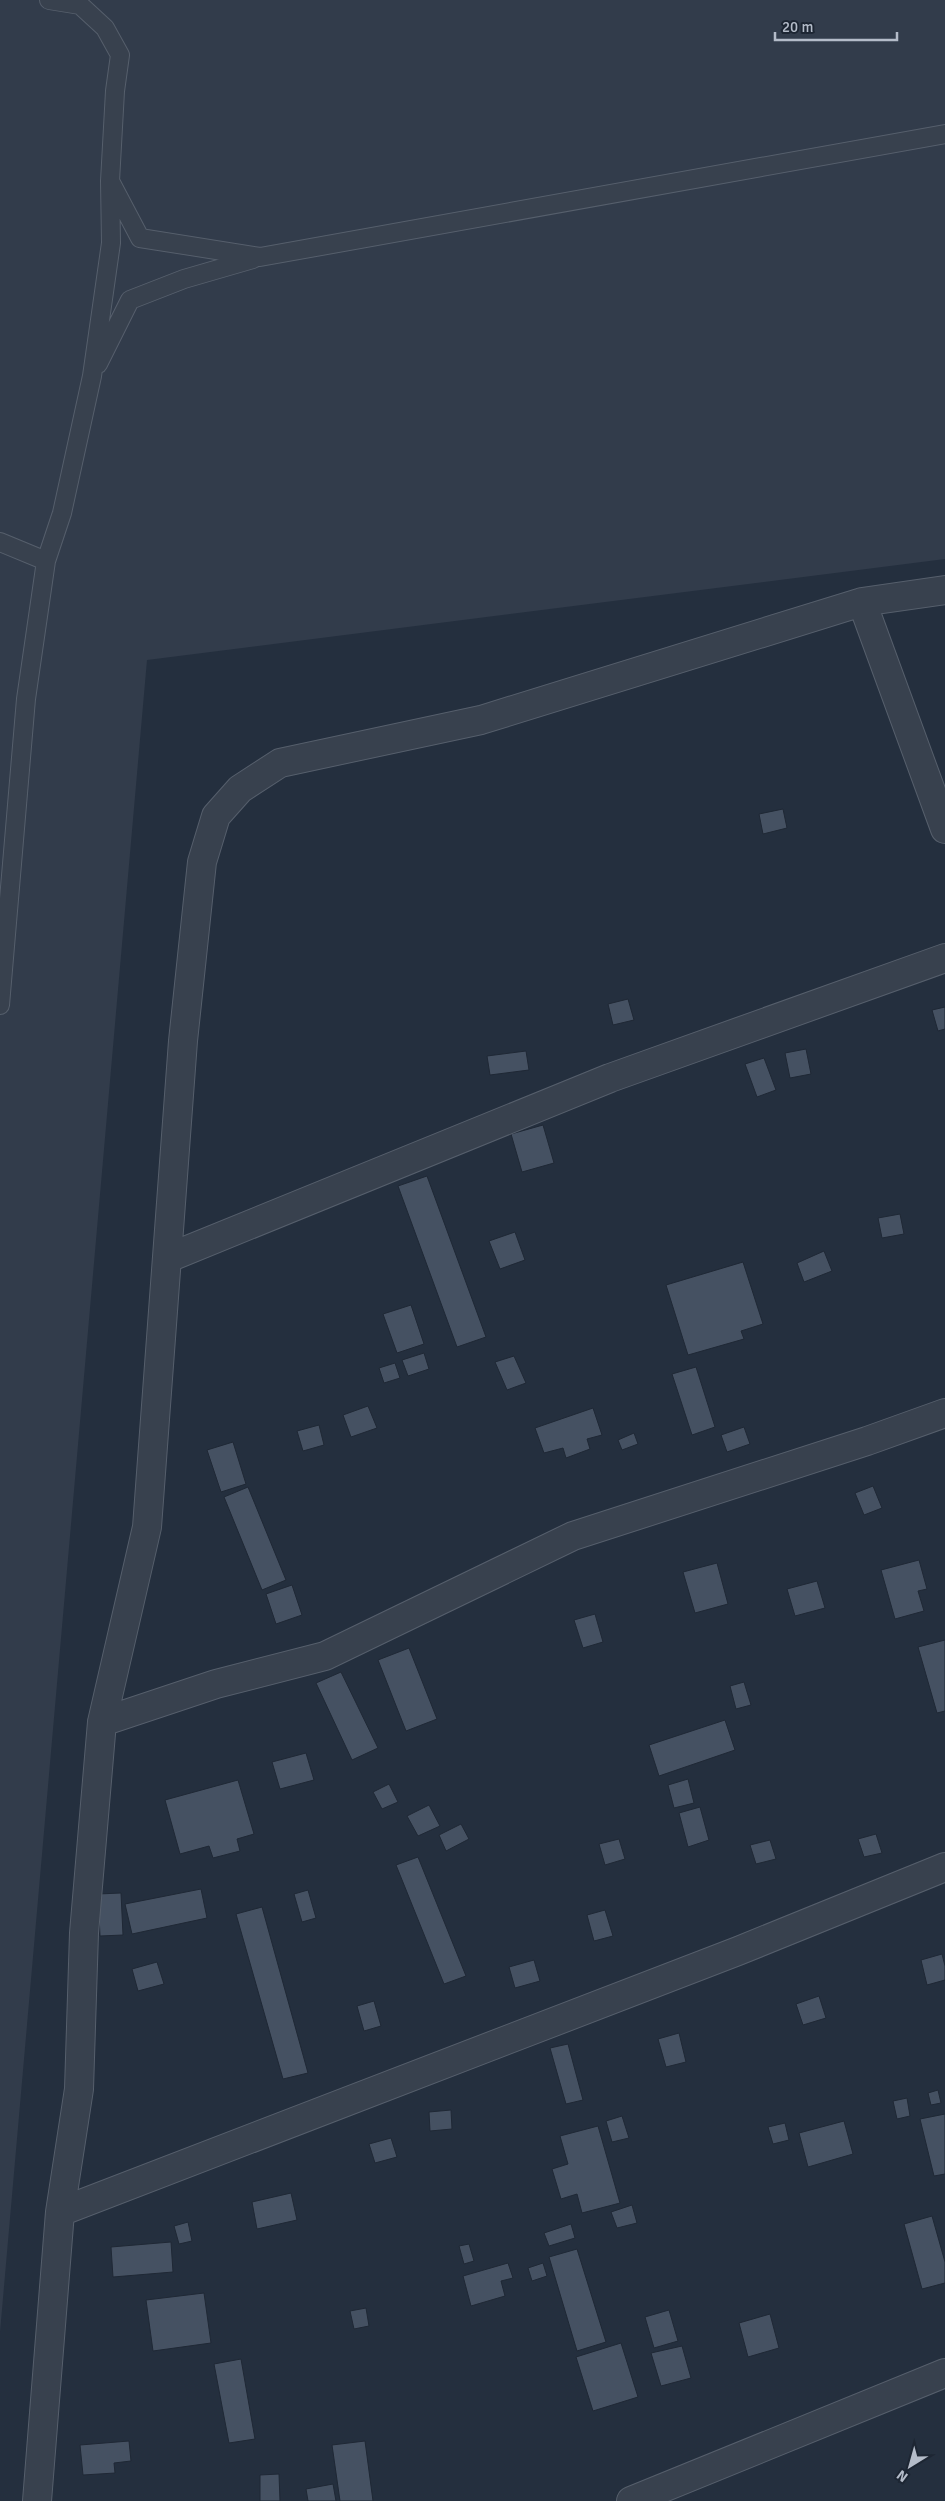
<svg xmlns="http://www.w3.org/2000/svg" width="945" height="2501" viewBox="0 0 945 2501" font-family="Signika,sans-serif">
	<rect width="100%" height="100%" fill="#242f3e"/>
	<!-- airport -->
	<path fill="#323c4b" d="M 0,0 L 945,0 L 945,559 L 147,660 L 0,2332 Z"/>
	<!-- building -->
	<path fill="#455162" stroke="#1f2835" d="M 783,809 L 787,828 L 763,834 L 759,814 Z
		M 628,999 L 634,1020 L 613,1025 L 608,1004 Z
		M 945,1007 L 945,1029 L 938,1031 L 932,1010 Z
		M 806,1049 L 811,1074 L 790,1078 L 785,1053 Z
		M 526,1051 L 529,1070 L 490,1075 L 487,1056 Z
		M 764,1058 L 776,1090 L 757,1097 L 745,1064 Z
		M 543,1125 L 554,1163 L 522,1172 L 511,1134 Z
		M 427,1176 L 486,1337 L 457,1347 L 398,1186 Z
		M 900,1214 L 904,1234 L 882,1238 L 878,1218 Z
		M 515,1232 L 525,1260 L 500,1269 L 489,1241 Z
		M 824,1251 L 832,1271 L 804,1282 L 797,1263 Z
		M 743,1262 L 763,1324 L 741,1331 L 744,1339 L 688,1355 L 666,1285 Z
		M 411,1305 L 424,1344 L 397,1353 L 383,1314 Z
		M 424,1353 L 429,1369 L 408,1376 L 402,1360 Z
		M 514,1356 L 526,1383 L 507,1390 L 495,1362 Z
		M 395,1363 L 400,1378 L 384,1383 L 379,1368 Z
		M 696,1367 L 715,1427 L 692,1435 L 672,1374 Z
		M 368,1406 L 377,1428 L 351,1437 L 343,1415 Z
		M 593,1408 L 602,1435 L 587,1439 L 590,1449 L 566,1458 L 563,1448 L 544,1453 L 535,1428 Z
		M 319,1425 L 324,1445 L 303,1451 L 297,1431 Z
		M 744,1427 L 750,1444 L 727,1452 L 721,1435 Z
		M 634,1433 L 638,1444 L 622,1450 L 618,1440 Z
		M 233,1442 L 246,1484 L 221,1492 L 207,1450 Z
		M 873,1486 L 882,1508 L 864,1515 L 855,1493 Z
		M 248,1487 L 286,1580 L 262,1590 L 224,1497 Z
		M 919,1560 L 927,1589 L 918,1591 L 924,1611 L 895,1619 L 881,1570 Z
		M 717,1563 L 728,1604 L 695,1613 L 683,1572 Z
		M 817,1581 L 825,1608 L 795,1616 L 787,1589 Z
		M 292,1585 L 302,1615 L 276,1624 L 266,1594 Z
		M 595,1614 L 603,1642 L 583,1648 L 574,1620 Z
		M 945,1640 L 945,1711 L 937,1713 L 918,1647 Z
		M 409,1648 L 437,1719 L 406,1731 L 378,1660 Z
		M 341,1672 L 378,1748 L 352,1760 L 316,1683 Z
		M 744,1682 L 751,1705 L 736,1709 L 730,1686 Z
		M 725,1720 L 735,1750 L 659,1776 L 649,1745 Z
		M 306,1753 L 314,1780 L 280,1789 L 272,1762 Z
		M 688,1779 L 694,1803 L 674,1808 L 668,1785 Z
		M 238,1780 L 254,1834 L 237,1839 L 240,1851 L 213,1858 L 209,1846 L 180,1854 L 165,1800 Z
		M 389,1784 L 398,1802 L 382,1809 L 373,1792 Z
		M 429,1805 L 440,1826 L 418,1836 L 407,1816 Z
		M 700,1807 L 709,1840 L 688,1847 L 679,1813 Z
		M 461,1824 L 469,1839 L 446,1851 L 439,1835 Z
		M 876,1834 L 882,1853 L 864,1857 L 858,1839 Z
		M 619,1839 L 625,1859 L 605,1865 L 599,1844 Z
		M 770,1840 L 776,1859 L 756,1864 L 750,1845 Z
		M 418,1857 L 466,1976 L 444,1984 L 396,1865 Z
		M 201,1889 L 207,1918 L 132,1934 L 125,1904 Z
		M 308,1890 L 316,1918 L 302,1922 L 294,1894 Z
		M 121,1893 L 123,1935 L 100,1936 L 98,1894 Z
		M 262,1907 L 308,2073 L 283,2079 L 236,1914 Z
		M 605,1910 L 613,1936 L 594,1941 L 587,1915 Z
		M 942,1954 L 945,1966 L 945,1980 L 927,1985 L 921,1960 Z
		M 534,1960 L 540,1981 L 515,1988 L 509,1967 Z
		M 157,1962 L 164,1984 L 138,1991 L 132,1969 Z
		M 819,1996 L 826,2018 L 803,2025 L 796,2004 Z
		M 374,2001 L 381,2026 L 364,2031 L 357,2006 Z
		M 679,2033 L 686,2062 L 666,2067 L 658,2039 Z
		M 568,2044 L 583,2100 L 566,2104 L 550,2048 Z
		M 938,2090 L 941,2103 L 931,2105 L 928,2093 Z
		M 907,2098 L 910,2116 L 897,2119 L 893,2101 Z
		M 451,2110 L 452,2129 L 430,2131 L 429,2112 Z
		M 945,2114 L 945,2174 L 934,2176 L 920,2119 Z
		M 622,2116 L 629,2138 L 612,2142 L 606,2121 Z
		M 844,2121 L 853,2154 L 808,2167 L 799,2133 Z
		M 785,2123 L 789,2140 L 773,2144 L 768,2127 Z
		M 598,2126 L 620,2203 L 582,2213 L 577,2194 L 561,2199 L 552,2169 L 568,2164 L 560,2136 Z
		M 391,2138 L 397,2157 L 375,2163 L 369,2144 Z
		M 291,2193 L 297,2220 L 257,2229 L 252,2202 Z
		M 632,2205 L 637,2223 L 617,2228 L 611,2212 Z
		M 932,2216 L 945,2262 L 945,2283 L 922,2289 L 904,2224 Z
		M 188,2222 L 192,2241 L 179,2244 L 174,2226 Z
		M 571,2224 L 575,2238 L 549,2246 L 544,2233 Z
		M 171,2242 L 173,2272 L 113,2277 L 111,2247 Z
		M 469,2244 L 474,2261 L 464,2264 L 459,2246 Z
		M 577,2249 L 606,2342 L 577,2351 L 549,2257 Z
		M 508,2263 L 513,2278 L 501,2281 L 505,2296 L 471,2306 L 463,2276 Z
		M 543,2263 L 547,2276 L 532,2281 L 528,2268 Z
		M 204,2293 L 211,2343 L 153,2351 L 146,2300 Z
		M 366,2308 L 369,2326 L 354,2329 L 350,2311 Z
		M 669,2310 L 678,2341 L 654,2348 L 645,2317 Z
		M 770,2314 L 779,2348 L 748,2357 L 739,2323 Z
		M 621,2343 L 638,2397 L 593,2411 L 576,2357 Z
		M 682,2346 L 691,2378 L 661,2386 L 651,2353 Z
		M 241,2359 L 255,2439 L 229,2443 L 214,2364 Z
		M 129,2441 L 131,2461 L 114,2463 L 115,2473 L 83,2475 L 80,2445 Z
		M 365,2441 L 373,2501 L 340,2501 L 332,2445 Z
		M 279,2474 L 280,2501 L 260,2501 L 260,2475 Z
		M 333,2484 L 336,2501 L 308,2501 L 306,2489 Z"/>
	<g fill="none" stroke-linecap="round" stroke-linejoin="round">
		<!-- lane casing -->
		<g stroke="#565f6c" stroke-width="20">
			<path id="lane" d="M 111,183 L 140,238 L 260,257 L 945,134
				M 98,364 L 130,300 L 184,279 L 253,259
				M 0,542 L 46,561
				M 0,1005 L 26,699 L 46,561 L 62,513 L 92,376 L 111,243 L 110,181 L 115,91 L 120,55 L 105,28 L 80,5 L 49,0"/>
		</g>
		<!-- street casing -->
		<g stroke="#565f6c" stroke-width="30">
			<path id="street" d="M 862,602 L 945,829
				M 168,1258 L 610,1078 L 945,958
				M 102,1722 L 216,1684 L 325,1656 L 573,1536 L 867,1441 L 945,1413
				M 60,2212 L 738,1951 L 945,1867
				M 37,2501 L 60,2212 L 79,2089 L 84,1933 L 102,1722 L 147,1527 L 183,1041 L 202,862 L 216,816 L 240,789 L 280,763 L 481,720 L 862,602 L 945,590
				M 631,2501 L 945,2373"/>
		</g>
		<!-- lane -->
		<use href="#lane" stroke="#38414e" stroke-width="18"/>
		<!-- street -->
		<use href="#street" stroke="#38414e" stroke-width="28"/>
	</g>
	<!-- north arrow -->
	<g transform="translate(910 2466) rotate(217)" stroke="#1d2633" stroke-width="4" paint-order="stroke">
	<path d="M0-4L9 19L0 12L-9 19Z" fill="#b4bcc9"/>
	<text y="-8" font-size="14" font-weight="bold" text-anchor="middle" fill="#b4bcc9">N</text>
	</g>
	<!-- scale -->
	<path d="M775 32v8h122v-8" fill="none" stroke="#b4bcc9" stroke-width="2.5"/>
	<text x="782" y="32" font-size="15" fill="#b4bcc9" stroke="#1d2633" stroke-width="4" paint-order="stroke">20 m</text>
</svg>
